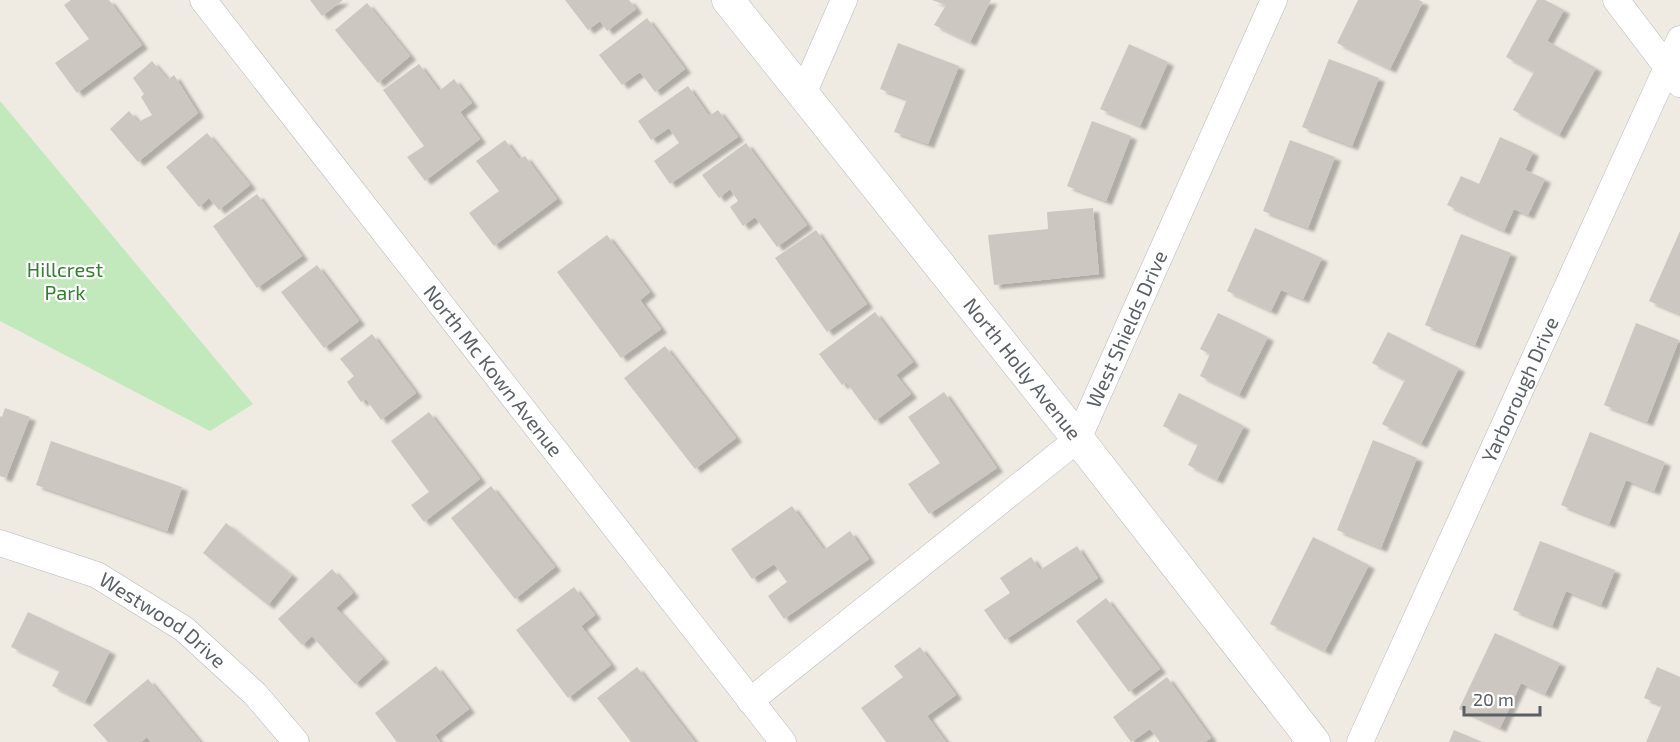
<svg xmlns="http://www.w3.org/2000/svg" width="1680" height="742" viewBox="0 0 1680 742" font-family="'Exo 2',sans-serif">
	<defs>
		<filter id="shadow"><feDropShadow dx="6" dy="4" stdDeviation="1.5" flood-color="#0004"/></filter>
	</defs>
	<rect width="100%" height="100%" fill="#efebe2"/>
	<!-- green -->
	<path fill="#c1e9bc" d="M 0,101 L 253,404 L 210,431 L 0,321 Z"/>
	<!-- building -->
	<path fill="#ccc7c1" filter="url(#shadow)" d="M 71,0 L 109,0 L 142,45 L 77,93 L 55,63 L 89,39 L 64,5 Z
		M 310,0 L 343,0 L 322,16 Z
		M 565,0 L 629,0 L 636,9 L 607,31 L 600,21 L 588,30 Z
		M 932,0 L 991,0 L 970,42 L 934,25 L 946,5 Z
		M 1358,0 L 1419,0 L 1423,2 L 1390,69 L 1337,43 Z
		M 1537,0 L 1545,0 L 1564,10 L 1547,41 L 1596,68 L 1559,135 L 1513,110 L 1534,72 L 1506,57 Z
		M 367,3 L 410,56 L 378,83 L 335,30 Z
		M 647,18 L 685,69 L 655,92 L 640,72 L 622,85 L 599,55 Z
		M 898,43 L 959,66 L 928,144 L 894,132 L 907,99 L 880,89 Z
		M 1129,44 L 1168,62 L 1140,126 L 1100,109 Z
		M 1329,59 L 1379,78 L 1352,146 L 1302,127 Z
		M 152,61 L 168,80 L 174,75 L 198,113 L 138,162 L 110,129 L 129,111 L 138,122 L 152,115 L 141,97 L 144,94 L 133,78 Z
		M 419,64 L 439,91 L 454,79 L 472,103 L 460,112 L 480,139 L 425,181 L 407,157 L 424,146 L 383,90 Z
		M 688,86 L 709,116 L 718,110 L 738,137 L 670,184 L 654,161 L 679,143 L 669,128 L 651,140 L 638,121 Z
		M 1092,121 L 1131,136 L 1106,201 L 1067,186 Z
		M 207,133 L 250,185 L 219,210 L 209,198 L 199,207 L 166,167 Z
		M 1500,137 L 1533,152 L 1525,170 L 1545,179 L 1528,215 L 1514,209 L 1504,231 L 1447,205 L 1461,176 L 1479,184 Z
		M 505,140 L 519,159 L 525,156 L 557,199 L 494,246 L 469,213 L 499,191 L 476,161 Z
		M 1290,140 L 1335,157 L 1308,228 L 1263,211 Z
		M 746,143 L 807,225 L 777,247 L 755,217 L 743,226 L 730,207 L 738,201 L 730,189 L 719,198 L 702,175 Z
		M 257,194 L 302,256 L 257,288 L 213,226 Z
		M 1093,208 L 1099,274 L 994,285 L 988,235 L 1048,229 L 1047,212 Z
		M 1255,228 L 1322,258 L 1303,299 L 1281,290 L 1271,311 L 1227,291 Z
		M 816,230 L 867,304 L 827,332 L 775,258 Z
		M 1680,231 L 1680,314 L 1649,301 Z
		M 1461,234 L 1511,253 L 1475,345 L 1425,325 Z
		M 607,235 L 650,292 L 640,300 L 661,329 L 621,358 L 557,272 Z
		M 317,265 L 359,321 L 324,348 L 281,292 Z
		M 875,312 L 913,362 L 896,375 L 911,394 L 875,421 L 846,382 L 842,385 L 819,354 Z
		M 1218,313 L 1268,337 L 1239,395 L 1200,376 L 1210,354 L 1200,349 Z
		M 1636,323 L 1679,340 L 1647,422 L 1604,405 Z
		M 1388,332 L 1459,368 L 1421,444 L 1382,424 L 1405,380 L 1372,363 Z
		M 372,334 L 416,393 L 381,420 L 366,399 L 361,402 L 347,382 L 354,376 L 340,359 Z
		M 665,346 L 736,438 L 695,469 L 624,378 Z
		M 944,392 L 997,468 L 929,514 L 908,484 L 940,463 L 908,417 Z
		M 1179,393 L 1244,426 L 1217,480 L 1188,465 L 1198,444 L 1163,426 Z
		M 5,408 L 30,417 L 6,478 L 0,476 L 0,416 L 2,417 Z
		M 429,412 L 480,479 L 424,522 L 411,505 L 429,492 L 391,441 Z
		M 1590,432 L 1665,462 L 1654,491 L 1626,480 L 1609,524 L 1561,505 Z
		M 1373,440 L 1417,458 L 1381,548 L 1337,530 Z
		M 51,441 L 182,487 L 167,531 L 36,485 Z
		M 491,486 L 555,567 L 515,599 L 451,518 Z
		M 792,506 L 824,550 L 850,531 L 869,559 L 784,619 L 768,596 L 787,582 L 774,564 L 752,579 L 731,549 Z
		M 226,523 L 292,575 L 268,605 L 203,553 Z
		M 1313,537 L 1369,565 L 1325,651 L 1270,624 Z
		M 1540,541 L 1615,570 L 1601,605 L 1566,591 L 1552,626 L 1513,610 Z
		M 1077,546 L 1098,578 L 1005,640 L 984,610 L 1010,593 L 1000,578 L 1031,557 L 1040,570 Z
		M 332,569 L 353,593 L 336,608 L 383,659 L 355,684 L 312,636 L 302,645 L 278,619 Z
		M 574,587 L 595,615 L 581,626 L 611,665 L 568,698 L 516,630 Z
		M 1106,598 L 1160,669 L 1129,692 L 1076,621 Z
		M 28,612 L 110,651 L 85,702 L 52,686 L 60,670 L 11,647 Z
		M 1495,633 L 1560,663 L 1545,694 L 1521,683 L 1500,728 L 1459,709 Z
		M 920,647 L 956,695 L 927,716 L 946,742 L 886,742 L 861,708 L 903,677 L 894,666 Z
		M 436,666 L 469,709 L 435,735 L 440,742 L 397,742 L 375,713 Z
		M 637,667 L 695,742 L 631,742 L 597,698 Z
		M 1657,667 L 1680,677 L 1680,742 L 1646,742 L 1662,705 L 1644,698 Z
		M 1167,677 L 1211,738 L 1205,742 L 1160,742 L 1150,729 L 1131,742 L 1113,717 Z
		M 148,679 L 200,742 L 151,742 L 147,737 L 141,742 L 108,742 L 93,725 Z
		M 1454,730 L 1482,742 L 1449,742 Z"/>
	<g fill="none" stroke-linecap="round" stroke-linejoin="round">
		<!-- minor casing -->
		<g stroke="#b5b9be" stroke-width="27">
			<g id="minor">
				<path id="s1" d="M 203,0 L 783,742"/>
				<path d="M 1616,0 L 1680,84"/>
				<path d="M 803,94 L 844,0"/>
				<path id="s2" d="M 0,543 L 97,575 L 184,629 L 255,694 L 296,742"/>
				<path id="s3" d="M 750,701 L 1078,439 L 1274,0"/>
				<path id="s4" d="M 1360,742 L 1680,39"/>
			</g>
		</g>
		<!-- tertiary casing -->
		<g stroke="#b5b9be" stroke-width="33">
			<g id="tertiary">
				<path id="s5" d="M 728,0 L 1078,439 L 1314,742"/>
			</g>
		</g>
		<!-- minor -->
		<use href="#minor" stroke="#fff" stroke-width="26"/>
		<!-- tertiary -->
		<use href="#tertiary" stroke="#fff" stroke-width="32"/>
	</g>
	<g text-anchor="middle" stroke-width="4.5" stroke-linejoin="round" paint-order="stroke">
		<!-- park labels -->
		<g font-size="20" fill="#31822d" stroke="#fff">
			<text x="65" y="277">Hillcrest<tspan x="65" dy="23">Park</tspan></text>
		</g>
		<!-- street labels -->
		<g font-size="20" fill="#5b6064" stroke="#fff">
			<text dy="7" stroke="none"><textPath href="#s3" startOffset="540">West Shields Drive</textPath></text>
			<text dy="7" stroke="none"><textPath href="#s5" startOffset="472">North Holly Avenue</textPath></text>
			<text dy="7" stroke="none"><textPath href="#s1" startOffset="471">North Mc Kown Avenue</textPath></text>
			<text dy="7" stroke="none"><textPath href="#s4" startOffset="387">Yarborough Drive</textPath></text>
			<text dy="7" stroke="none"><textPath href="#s2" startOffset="182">Westwood Drive</textPath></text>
		</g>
	</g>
	<!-- scale -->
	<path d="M1464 706v9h76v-9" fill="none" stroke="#5b6064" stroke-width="3"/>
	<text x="1473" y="706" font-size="18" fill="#5b6064" stroke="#ffffff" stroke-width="4.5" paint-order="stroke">20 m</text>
</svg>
